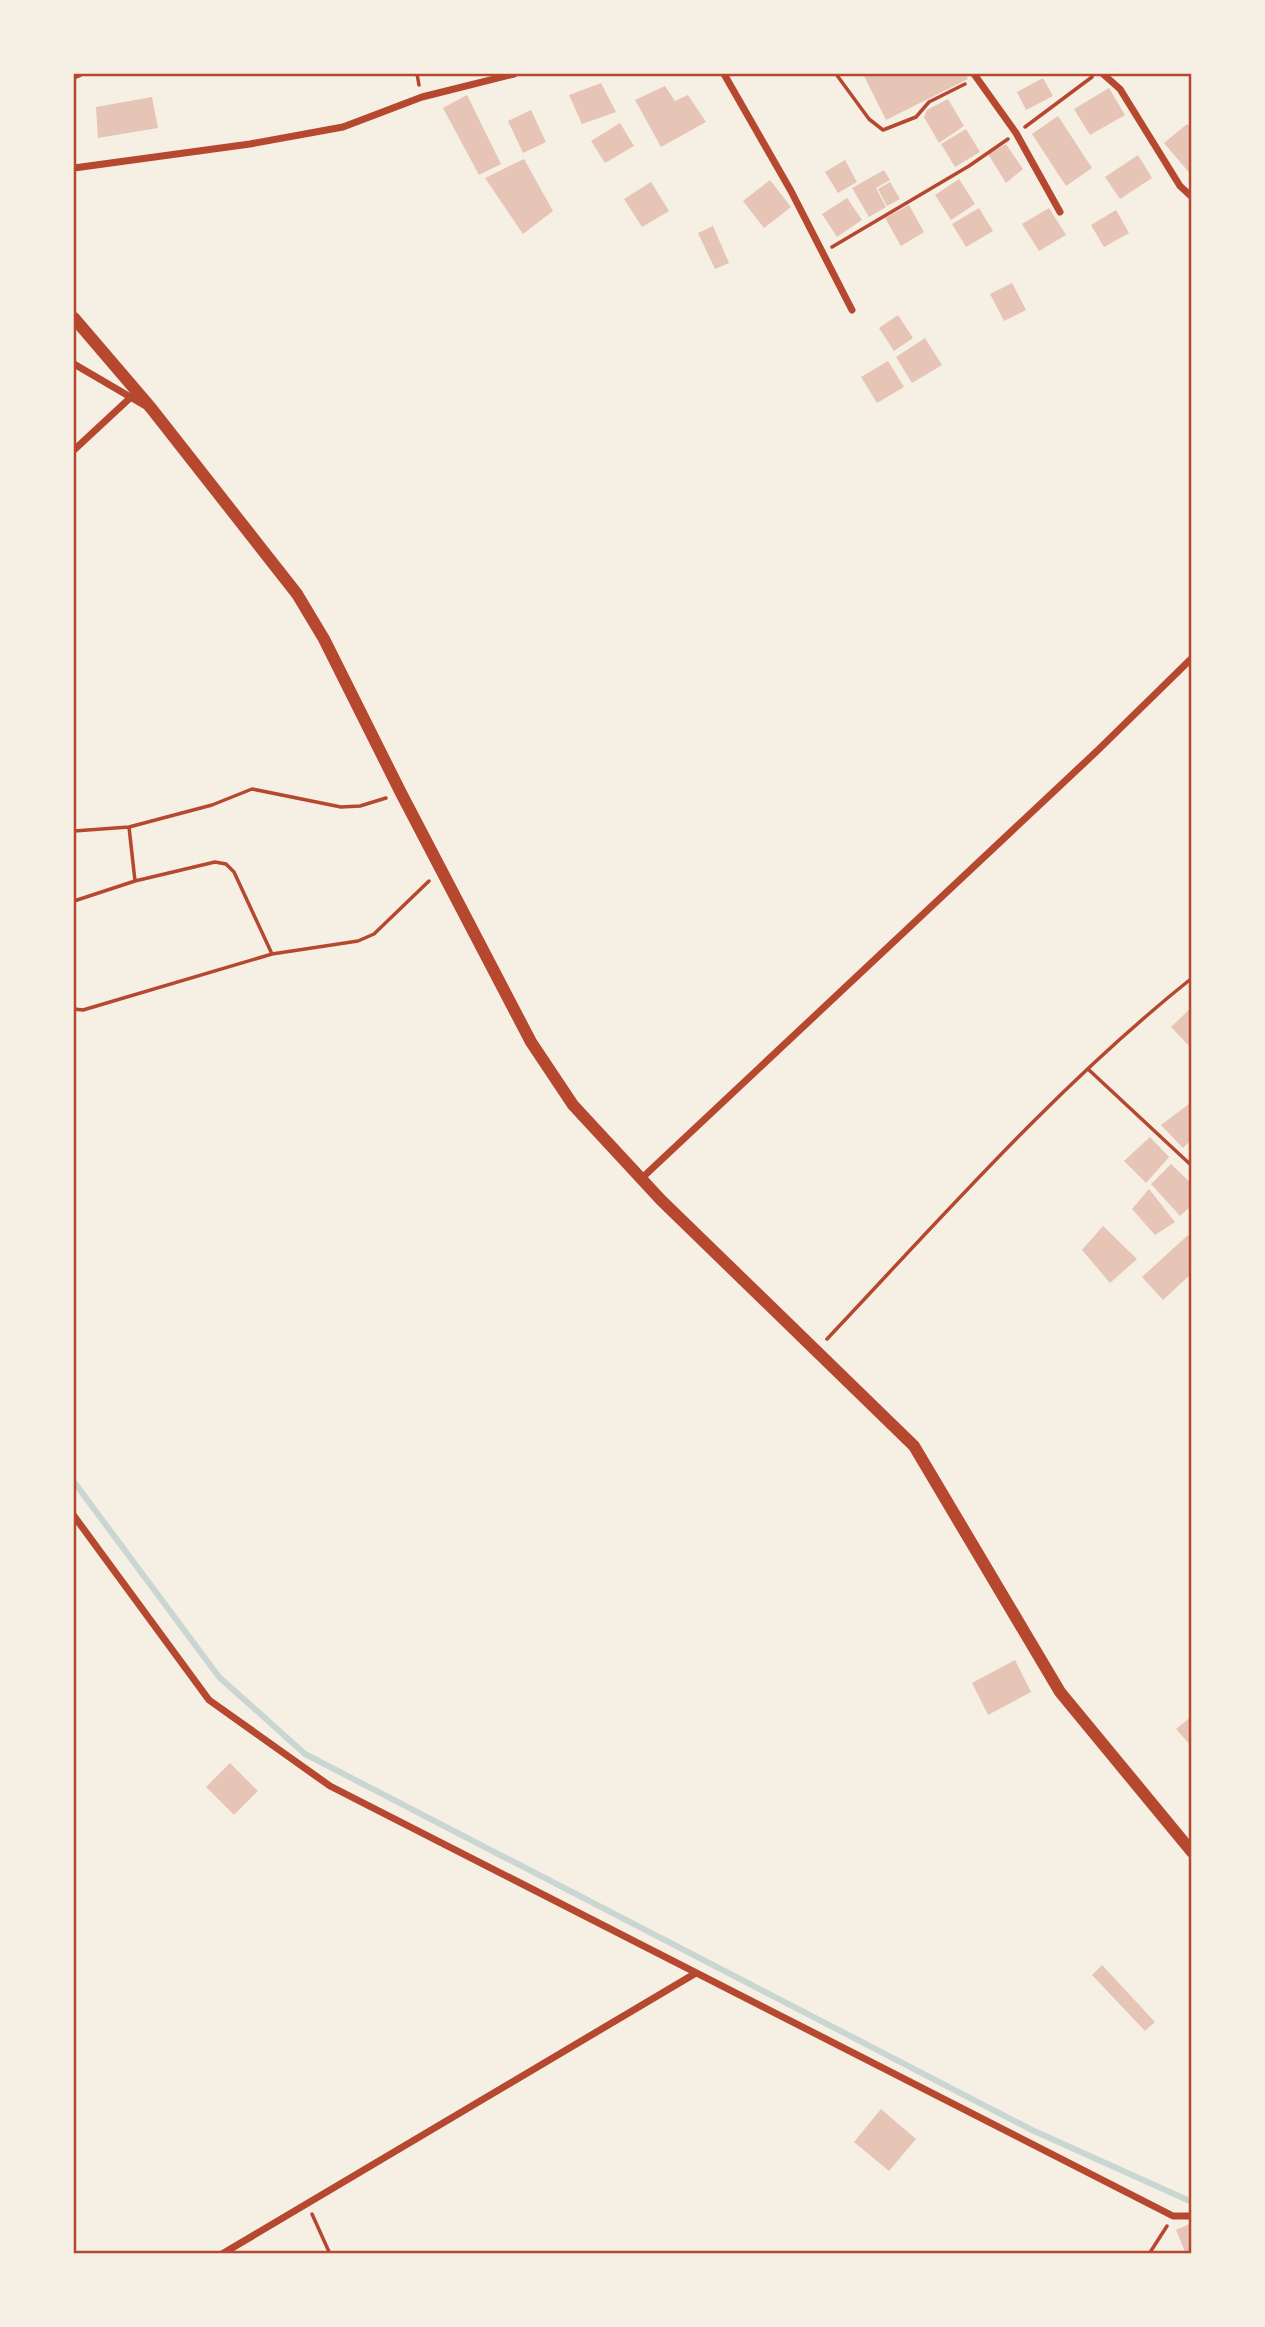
<svg xmlns="http://www.w3.org/2000/svg" width="1265" height="2327" viewBox="0 0 1265 2327" font-family="'Fira Sans Condensed',sans-serif">
	<rect width="100%" height="100%" fill="#f6efe4"/>
	<g fill="none" stroke-linecap="round" stroke-linejoin="round">
		<!-- stream -->
		<path stroke="#c9d6d2" stroke-width="6" d="M 74,1482 L 219,1677 L 305,1754 L 1032,2130 L 1192,2202"/>
	</g>
	<!-- building -->
	<path fill="#e6c5b7" d="M 863,74 L 965,74 L 968,79 L 886,120 Z
		M 1043,78 L 1053,96 L 1026,110 L 1017,92 Z
		M 601,83 L 616,112 L 582,124 L 569,95 Z
		M 665,86 L 675,101 L 688,95 L 706,122 L 661,147 L 635,100 Z
		M 1109,88 L 1125,115 L 1090,135 L 1074,109 Z
		M 467,95 L 501,164 L 479,175 L 443,108 Z
		M 152,97 L 158,128 L 98,138 L 96,107 Z
		M 948,99 L 964,126 L 939,143 L 924,117 L 927,110 Z
		M 531,110 L 546,142 L 523,153 L 508,121 Z
		M 1058,116 L 1092,168 L 1066,186 L 1032,134 Z
		M 620,123 L 634,146 L 605,163 L 591,141 Z
		M 1187,124 L 1192,129 L 1192,176 L 1164,143 Z
		M 966,129 L 980,152 L 955,167 L 941,144 Z
		M 1006,144 L 1023,169 L 1006,183 L 988,154 Z
		M 1138,155 L 1152,178 L 1120,199 L 1105,177 Z
		M 524,159 L 553,211 L 523,234 L 485,178 Z
		M 845,160 L 857,182 L 838,193 L 825,172 Z
		M 884,170 L 890,180 L 876,188 L 886,207 L 869,217 L 852,188 Z
		M 959,179 L 975,204 L 951,220 L 935,195 Z
		M 770,180 L 791,207 L 764,228 L 743,201 Z
		M 651,182 L 669,211 L 642,227 L 624,199 Z
		M 890,182 L 900,199 L 887,206 L 878,189 Z
		M 847,198 L 862,220 L 837,237 L 822,214 Z
		M 909,205 L 924,232 L 901,246 L 885,218 Z
		M 979,208 L 993,231 L 966,247 L 952,224 Z
		M 1049,208 L 1066,235 L 1039,251 L 1022,224 Z
		M 1116,210 L 1129,233 L 1104,247 L 1091,225 Z
		M 713,226 L 729,263 L 715,269 L 698,233 Z
		M 1012,283 L 1026,310 L 1004,321 L 990,294 Z
		M 898,315 L 913,338 L 894,351 L 879,328 Z
		M 925,338 L 942,365 L 912,383 L 896,357 Z
		M 888,361 L 904,387 L 877,403 L 861,377 Z
		M 1192,1007 L 1192,1049 L 1171,1027 Z
		M 1189,1104 L 1192,1106 L 1192,1139 L 1183,1148 L 1161,1125 Z
		M 1150,1137 L 1169,1157 L 1146,1183 L 1124,1161 Z
		M 1171,1164 L 1192,1184 L 1192,1205 L 1180,1216 L 1151,1184 Z
		M 1149,1189 L 1175,1222 L 1155,1235 L 1132,1209 Z
		M 1103,1226 L 1137,1259 L 1110,1283 L 1082,1250 Z
		M 1188,1235 L 1192,1239 L 1192,1273 L 1163,1300 L 1142,1277 Z
		M 1015,1660 L 1031,1692 L 988,1715 L 972,1683 Z
		M 1192,1716 L 1192,1747 L 1176,1729 Z
		M 230,1763 L 258,1791 L 234,1815 L 206,1787 Z
		M 1102,1965 L 1155,2022 L 1145,2031 L 1092,1975 Z
		M 881,2109 L 916,2139 L 889,2171 L 854,2142 Z
		M 1192,2223 L 1192,2254 L 1186,2254 L 1176,2230 Z"/>
	<g fill="none" stroke-linecap="round" stroke-linejoin="round">
		<!-- path -->
		<path stroke="#b5482f" stroke-width="3.5" d="M 417,74 L 419,85
			M 836,74 L 869,119 L 883,130 L 916,117 L 929,102 L 965,84
			M 1025,127 L 1092,77
			M 832,247 L 969,166 L 1008,139
			M 74,831 L 129,827 L 212,805 L 252,789 L 341,807 L 360,806 L 386,798
			M 135,881 L 215,862 L 226,864 L 234,872 L 272,954
			M 74,901 L 135,881 L 129,827
			M 74,1009 L 83,1010 L 272,954 L 358,941 L 374,934 L 429,881
			M 1088,1069 L 1192,1166
			M 827,1339 C 944,1215 1058,1085 1192,978
			M 312,2214 L 330,2254
			M 1149,2254 L 1167,2226"/>
		<!-- minor -->
		<path stroke="#b5482f" stroke-width="7" d="M 724,74 L 791,191 L 852,310
			M 974,74 L 1016,133 L 1060,212
			M 1103,74 L 1120,89 L 1180,186 L 1192,197
			M 74,76 L 79,74
			M 74,168 L 250,144 L 343,127 L 422,97 L 514,74
			M 74,364 L 144,405
			M 74,450 L 130,398
			M 642,1178 L 1097,751 L 1192,658
			M 74,1516 L 209,1700 L 330,1786 L 1173,2216 L 1192,2216
			M 222,2254 L 696,1973"/>
		<!-- tertiary -->
		<path stroke="#b5482f" stroke-width="12" d="M 74,318 L 151,408 L 297,594 L 324,639 L 401,793 L 531,1042 L 573,1105 L 661,1200 L 914,1446 L 1060,1692 L 1192,1852"/>
	</g>
	<!-- border -->
	<rect width="1265" height="2327" fill="none" stroke="#f6efe4" stroke-width="150"/>
	<rect x="75" y="75" width="1115" height="2177" fill="none" stroke="#b5482f" stroke-width="2.5"/>
</svg>
